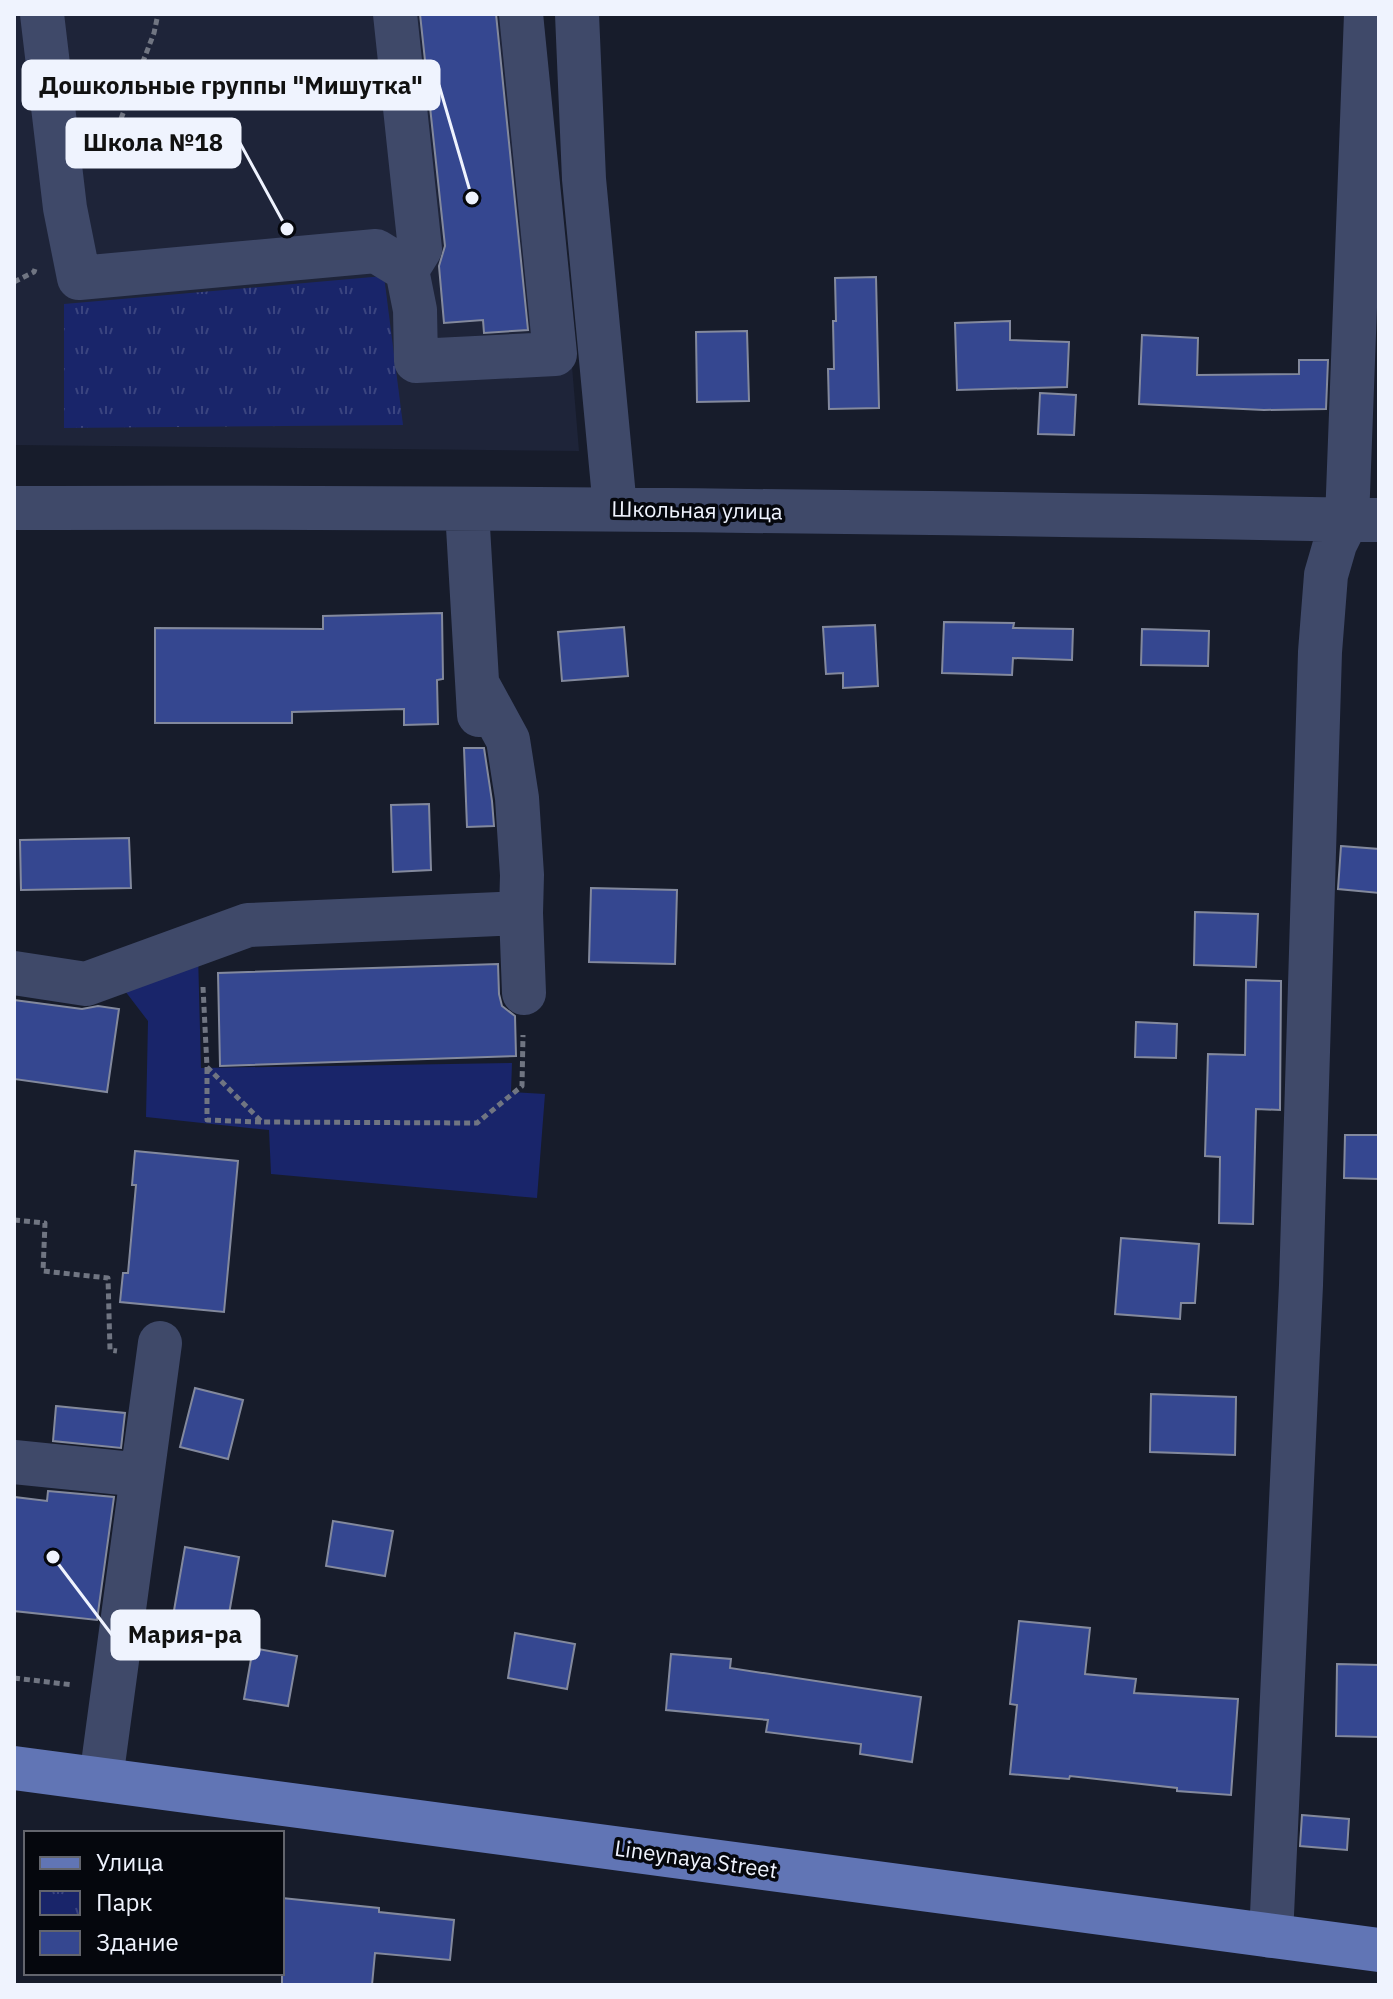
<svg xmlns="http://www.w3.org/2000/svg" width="1393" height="1999" viewBox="0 0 1393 1999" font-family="'IBM Plex Sans',sans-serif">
	<defs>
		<pattern id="park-tufts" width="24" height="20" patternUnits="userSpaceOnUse" patternTransform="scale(2)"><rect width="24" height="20" fill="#19256a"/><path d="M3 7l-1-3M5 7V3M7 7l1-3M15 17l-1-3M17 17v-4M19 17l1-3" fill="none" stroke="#3b4580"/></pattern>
	</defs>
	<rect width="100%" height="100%" fill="#171c2b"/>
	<!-- built -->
	<path fill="#1e2439" d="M 14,14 L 543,14 L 579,451 L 14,445 Z"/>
	<!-- green -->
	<path fill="#19256a" d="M 198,953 L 201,1068 L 512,1063 L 511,1092 L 545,1094 L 537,1198 L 271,1174 L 269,1130 L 146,1117 L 148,1021 L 122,987 Z"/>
	<!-- park -->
	<path fill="url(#park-tufts)" d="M 384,276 L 403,425 L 64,428 L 64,304 Z"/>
	<!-- building -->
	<path fill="#354790" stroke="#83899d" stroke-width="2" d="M 420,14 L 496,14 L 528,330 L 484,333 L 483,320 L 444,323 L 439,266 L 445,246 Z
		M 876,277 L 879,408 L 829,409 L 828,369 L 834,369 L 833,321 L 836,321 L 835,278 Z
		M 1010,321 L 1010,340 L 1069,342 L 1067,387 L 957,390 L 955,323 Z
		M 747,331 L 749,401 L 697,402 L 696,332 Z
		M 1142,335 L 1198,338 L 1197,375 L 1299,374 L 1299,360 L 1328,360 L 1326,409 L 1264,410 L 1139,404 Z
		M 1040,393 L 1076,395 L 1074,435 L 1038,434 Z
		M 442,613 L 443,679 L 437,680 L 438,724 L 404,725 L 404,709 L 292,712 L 292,723 L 155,723 L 155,628 L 323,629 L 323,616 Z
		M 944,622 L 1014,623 L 1013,628 L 1073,629 L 1072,660 L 1013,658 L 1012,675 L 942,673 Z
		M 875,625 L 878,686 L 843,688 L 843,673 L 826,674 L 823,627 Z
		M 624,627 L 628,676 L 562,681 L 558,632 Z
		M 1142,629 L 1209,631 L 1208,666 L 1141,665 Z
		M 464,748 L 484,748 L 492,801 L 494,826 L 467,827 Z
		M 429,804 L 431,870 L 393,872 L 391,805 Z
		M 129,838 L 131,888 L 21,890 L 20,840 Z
		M 1341,846 L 1379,849 L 1379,893 L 1338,889 Z
		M 591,888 L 677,890 L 675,964 L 589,962 Z
		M 1195,912 L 1258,914 L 1256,967 L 1194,965 Z
		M 498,964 L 499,994 L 502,1006 L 515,1016 L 516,1056 L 220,1066 L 218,973 Z
		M 1246,980 L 1281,981 L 1280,1110 L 1256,1109 L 1253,1224 L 1219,1223 L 1220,1157 L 1205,1156 L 1208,1054 L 1245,1055 Z
		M 14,1000 L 82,1009 L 98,1006 L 119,1009 L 107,1092 L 14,1079 Z
		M 1136,1022 L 1177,1024 L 1176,1058 L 1135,1057 Z
		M 1345,1135 L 1379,1135 L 1379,1179 L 1344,1178 Z
		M 135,1151 L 238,1161 L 224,1312 L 120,1302 L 123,1273 L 128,1273 L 136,1185 L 132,1185 Z
		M 1121,1238 L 1199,1244 L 1195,1303 L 1181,1303 L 1180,1319 L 1115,1314 Z
		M 195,1388 L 243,1400 L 228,1459 L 180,1447 Z
		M 1151,1394 L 1236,1397 L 1235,1455 L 1150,1452 Z
		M 56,1406 L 125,1413 L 121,1448 L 53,1441 Z
		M 48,1491 L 114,1497 L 97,1620 L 14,1611 L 14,1497 L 47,1501 Z
		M 333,1521 L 393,1531 L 385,1576 L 326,1566 Z
		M 185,1547 L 239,1557 L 226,1631 L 172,1622 Z
		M 1019,1621 L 1090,1628 L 1085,1674 L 1136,1679 L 1134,1693 L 1238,1699 L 1231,1795 L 1177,1791 L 1177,1788 L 1070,1776 L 1069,1779 L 1010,1774 L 1017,1705 L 1010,1704 Z
		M 515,1633 L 575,1644 L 567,1689 L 508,1678 Z
		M 253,1648 L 297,1656 L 288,1706 L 244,1699 Z
		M 671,1654 L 731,1659 L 730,1668 L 921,1697 L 912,1762 L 860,1754 L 861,1744 L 766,1732 L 768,1720 L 666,1710 Z
		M 1337,1664 L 1379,1665 L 1379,1737 L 1336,1736 Z
		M 1302,1815 L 1349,1819 L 1347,1850 L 1300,1846 Z
		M 282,1898 L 379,1908 L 379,1912 L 454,1920 L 450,1960 L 375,1953 L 372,1985 L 282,1985 Z"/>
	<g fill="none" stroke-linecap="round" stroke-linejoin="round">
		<!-- path -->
		<path stroke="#707582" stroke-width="5" stroke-dasharray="6 4" stroke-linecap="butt" d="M 101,153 L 117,129 L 154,33 L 158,14
			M 14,282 L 34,272 L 35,269
			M 203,987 L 207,1067 L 262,1122 L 477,1123 L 522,1086 L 523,1035
			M 207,1068 L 207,1120 L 261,1122
			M 14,1220 L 45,1223 L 43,1271 L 108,1278 L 110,1350 L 117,1351
			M 14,1678 L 73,1685"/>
		<!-- minor -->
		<path stroke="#3f4969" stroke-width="44" d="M 42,14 L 65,208 L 79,278 L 376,251 L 407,270 L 415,310 L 416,361 L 555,354 L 521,14
			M 395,14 L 420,249 L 407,270
			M 577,14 L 584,179 L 615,508
			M 14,508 C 469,506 924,512 1379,520
			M 467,510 L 479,715
			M 478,685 L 508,740 L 517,798 L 522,875 L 521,913 L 524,993
			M 14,973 L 86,984 L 248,925 L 521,913
			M 14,1462 L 142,1475
			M 101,1779 L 160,1343
			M 1271,1936 L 1301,1285 L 1320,652 L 1326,575 L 1335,544 L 1347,520 L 1366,14"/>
		<!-- major -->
		<path stroke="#6175b5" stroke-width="44" d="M 14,1768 L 1379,1950"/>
	</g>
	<g text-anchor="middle" stroke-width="7" stroke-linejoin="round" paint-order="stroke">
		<!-- street labels -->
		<g font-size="22" fill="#eff3fe" stroke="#05070d">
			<text transform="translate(697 510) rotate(1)" y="8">Школьная улица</text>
			<text transform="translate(696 1859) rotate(8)" y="8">Lineynaya Street</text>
		</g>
	</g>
	<!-- callouts -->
	<path fill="none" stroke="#eff3fe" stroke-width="3" d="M472 198L439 85M287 229L240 143M53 1557L112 1635"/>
	<g fill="#eff3fe" stroke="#05070d" stroke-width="3">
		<circle cx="472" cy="198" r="8"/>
		<circle cx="287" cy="229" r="8"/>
		<circle cx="53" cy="1557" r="8"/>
	</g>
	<g fill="#eff3fe" stroke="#eff3fe" stroke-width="3">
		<rect x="23" y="61" width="416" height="48" rx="8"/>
		<rect x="67" y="119" width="173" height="48" rx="8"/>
		<rect x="112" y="1611" width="147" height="48" rx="8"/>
	</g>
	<g font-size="24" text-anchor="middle" font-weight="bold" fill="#111">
		<text x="231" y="94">Дошкольные группы "Мишутка"</text>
		<text x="153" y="151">Школа №18</text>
		<text x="185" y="1643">Мария-ра</text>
	</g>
	<!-- border -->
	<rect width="1393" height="1999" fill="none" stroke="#eff3fe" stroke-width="32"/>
	<!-- legend -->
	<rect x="24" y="1831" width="260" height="144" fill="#05070d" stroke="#63656d" stroke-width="2"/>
	<rect x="40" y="1857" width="40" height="12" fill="#6175b5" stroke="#63656d" stroke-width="2"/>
	<text x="96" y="1871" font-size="24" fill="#eff3fe">Улица</text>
	<rect x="40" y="1891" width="40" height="24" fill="url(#park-tufts)" stroke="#63656d" stroke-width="2"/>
	<text x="96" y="1911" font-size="24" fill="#eff3fe">Парк</text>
	<rect x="40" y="1931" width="40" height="24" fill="#354790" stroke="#63656d" stroke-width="2"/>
	<text x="96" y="1951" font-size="24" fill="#eff3fe">Здание</text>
</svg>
